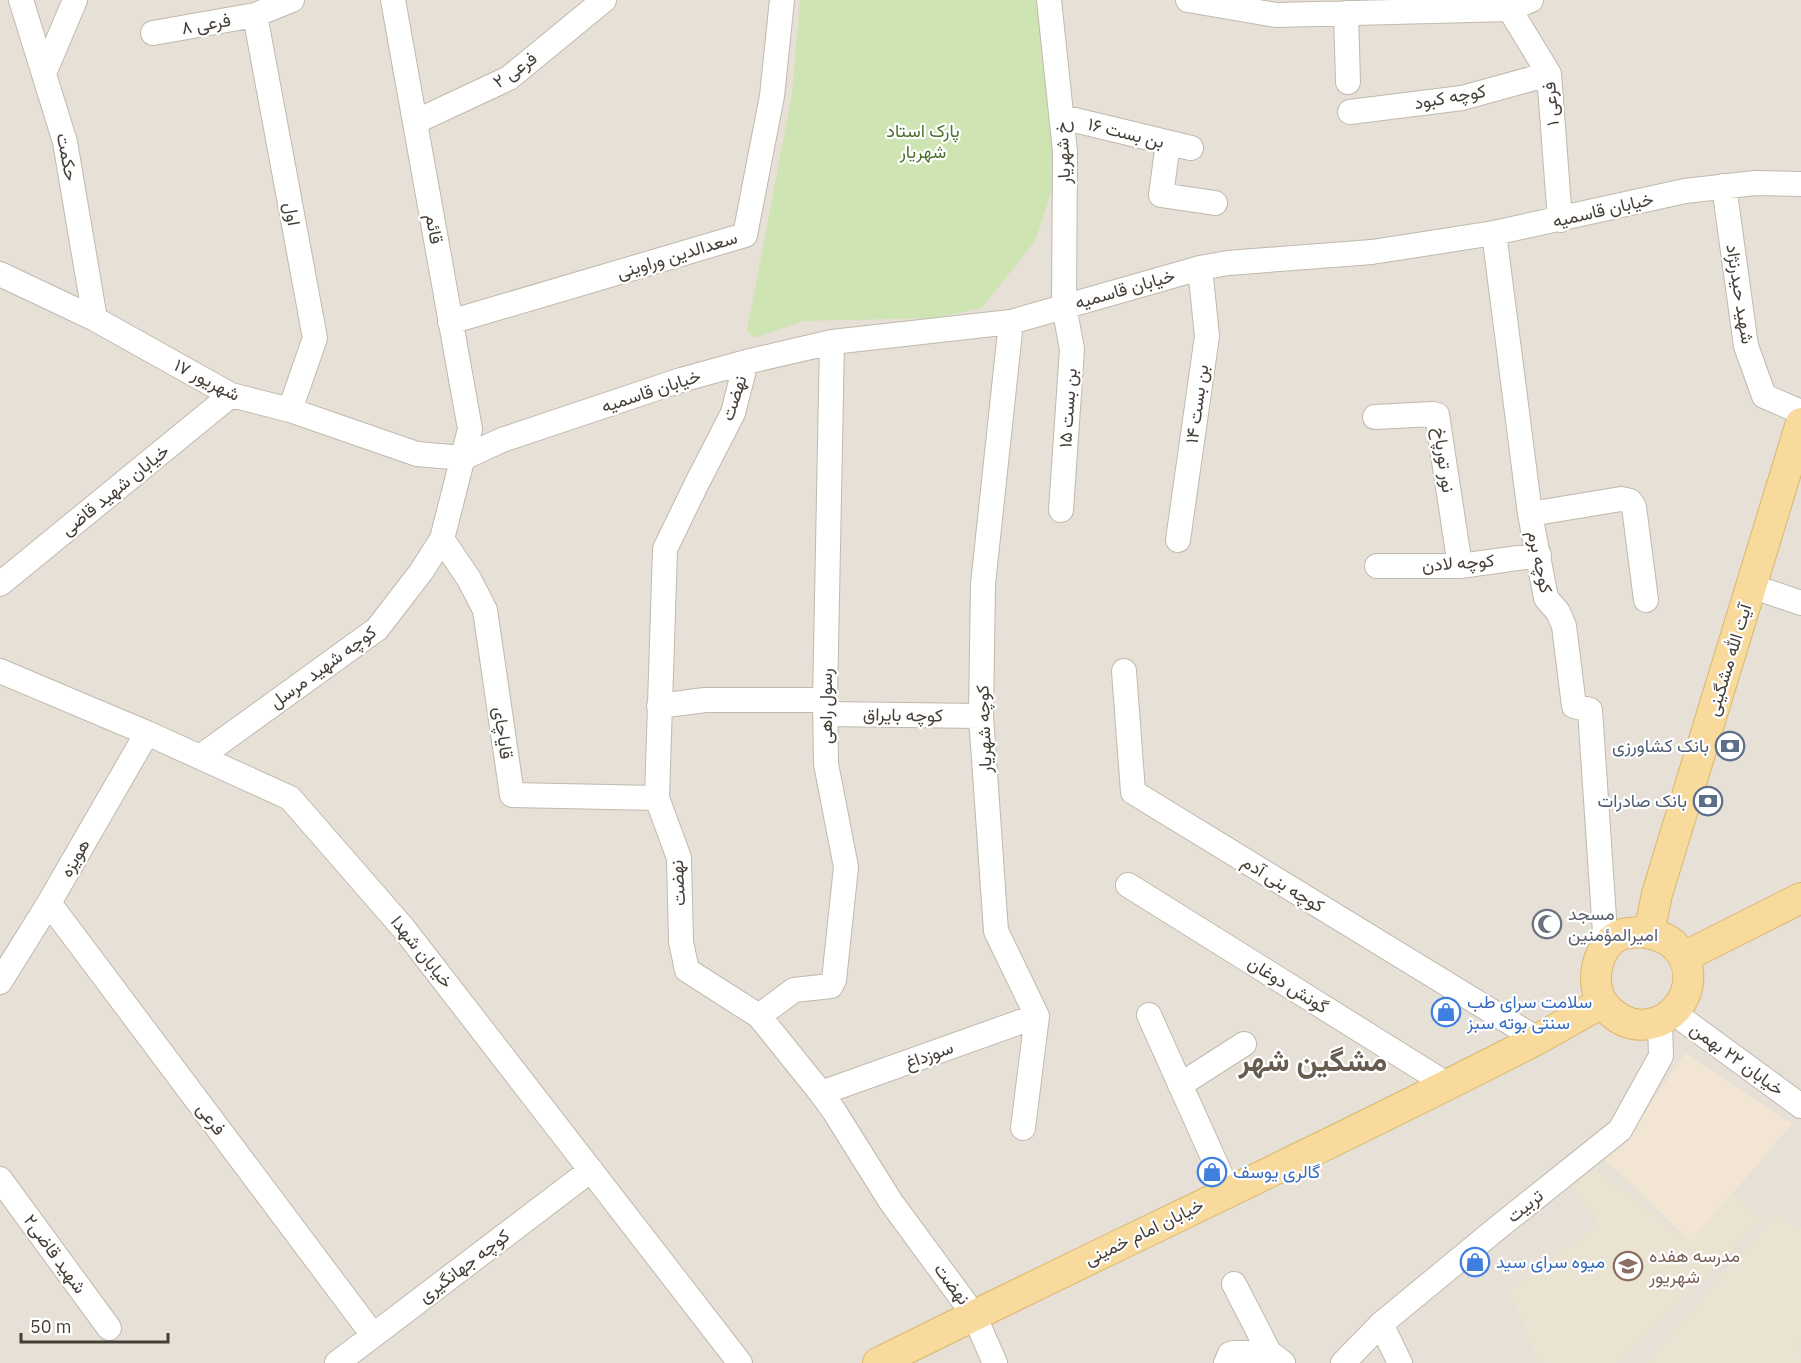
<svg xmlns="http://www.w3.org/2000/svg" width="1801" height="1363" viewBox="0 0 1801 1363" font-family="'IBM Plex Sans',Vazirmatn,sans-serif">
	<rect width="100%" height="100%" fill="#f2efe7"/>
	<!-- residential -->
	<path fill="#e6e0d6" d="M 0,0 L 1801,0 L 1801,1363 L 0,1363 Z"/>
	<!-- commercial -->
	<path fill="#f3e5d4" d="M 1685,1053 L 1792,1124 L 1691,1242 L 1604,1158 L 1630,1135 Z"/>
	<!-- education -->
	<path fill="#eae3d2" d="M 1589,1164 L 1691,1242 L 1731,1192 L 1763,1219 L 1616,1363 L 1538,1363 L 1509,1290 L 1599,1225 L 1568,1182 Z
		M 1775,1215 L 1801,1229 L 1801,1342 L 1799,1343 L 1801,1363 L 1646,1363 Z"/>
	<!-- green -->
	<path fill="#cfe4b3" d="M 800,0 L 1049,0 L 1065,151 L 1035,241 L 982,308 L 935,318 L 804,321 L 754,338 L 747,331 L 792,93 Z"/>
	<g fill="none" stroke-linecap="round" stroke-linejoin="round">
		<!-- minor casing -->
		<g stroke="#c0b9ad" stroke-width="26">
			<path id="minor" d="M 21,0 L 65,142 L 95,319
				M 1049,0 L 1065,151 L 1064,306 L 1072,349 L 1061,510
				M 1188,0 L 1276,15 L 1510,9 L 1531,0
				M 1504,0 L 1549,74 L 1560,220
				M 1346,13 L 1348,82
				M 255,15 L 315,338 L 290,410
				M 153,33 L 255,15 L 292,0
				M 45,71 L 75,0
				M 1350,112 L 1462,98 L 1549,74
				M 1062,117 L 1191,148
				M 415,122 L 509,78 L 604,0
				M 1168,143 L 1161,195 L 1215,203
				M 1724,186 L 1746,346 L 1764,396 L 1801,412
				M 1494,233 L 1530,514 L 1546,598 L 1558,612 L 1564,626 L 1574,706 L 1590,710 L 1606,948
				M 0,274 L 95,319 L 231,395 L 290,410 L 417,454 L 463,458 L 502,440 L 681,380 L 746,362 L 832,342 L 1011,322 L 1200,268 L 1228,263 L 1372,252 L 1494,233 L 1685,191 L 1755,183 L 1801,184
				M 450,322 L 745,235 L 772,96 L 782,0
				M 1011,322 L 983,584 L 981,716 L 996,931 L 1037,1016 L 1023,1128
				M 746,362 L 733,413 L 697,483 L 665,549 L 657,798 L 679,858 L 681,942 L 687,970 L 759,1016 L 821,1093 L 834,1111 L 891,1202 L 974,1315 L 995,1363
				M 1375,417 L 1433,414 L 1437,415 L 1460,566
				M 1530,514 L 1621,499 L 1630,501 L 1634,507 L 1646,600
				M 442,539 L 469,579 L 485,610 L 512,795 L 657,798
				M 1178,540 L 1207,336 L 1200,268
				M 1377,566 L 1460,566 L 1539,555
				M 0,584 L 231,395
				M 1751,586 L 1801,603
				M 0,671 L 147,733 L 290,798 L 404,929 L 740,1363
				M 1124,671 L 1133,792 L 1537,1039
				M 659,706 L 705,700 L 825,700
				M 826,714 L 981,716
				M 200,757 L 377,629 L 421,572 L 442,539 L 470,429 L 393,0
				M 1128,885 L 1448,1085
				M 49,903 L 373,1335
				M 0,982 L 49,903 L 147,733
				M 1674,1013 L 1801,1106
				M 1149,1015 L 1228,1191
				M 759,1016 L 794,990 L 831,986 L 834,980 L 846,867 L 826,764 L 825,700 L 832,342
				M 1180,1085 L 1244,1044
				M 821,1093 L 1037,1016
				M 0,1179 L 109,1328
				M 1234,1284 L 1269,1352 L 1283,1363
				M 1381,1324 L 1400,1363
				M 337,1363 L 591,1170
				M 1226,1363 L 1230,1354 L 1234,1353 L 1269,1352
				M 1343,1363 L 1381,1324 L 1495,1230 L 1620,1130 L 1661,1056 L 1660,1022"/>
		</g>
		<!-- major casing -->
		<g stroke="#dbb76d" stroke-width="32">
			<path id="major" d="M 1639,932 C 1652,933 1666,936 1676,947 C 1702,974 1684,1018 1649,1024 C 1631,1027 1617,1020 1605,1006 C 1588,986 1596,946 1620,935 C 1625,933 1633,933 1639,932 Z
				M 1649,933 L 1657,894 L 1801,423
				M 1684,957 L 1801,898
				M 878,1363 C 1096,1254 1318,1152 1534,1041 C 1557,1029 1579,1015 1602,1003"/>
		</g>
		<!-- minor -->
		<use href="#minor" stroke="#fff" stroke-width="24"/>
		<!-- major -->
		<use href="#major" stroke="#f7da9c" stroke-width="30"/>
	</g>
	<!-- icons -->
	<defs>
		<g id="bank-ring" transform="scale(1.5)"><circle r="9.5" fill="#fff" stroke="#5c6f8a" stroke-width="1.5"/><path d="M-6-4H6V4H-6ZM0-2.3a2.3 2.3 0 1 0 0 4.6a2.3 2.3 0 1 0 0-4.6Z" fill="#5c6f8a"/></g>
		<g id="mosque-ring" transform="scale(1.5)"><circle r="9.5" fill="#fff" stroke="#6b7280" stroke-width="1.5"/><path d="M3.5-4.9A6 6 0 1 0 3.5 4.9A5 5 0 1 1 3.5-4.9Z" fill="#6b7280"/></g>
		<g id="shop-ring" transform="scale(1.5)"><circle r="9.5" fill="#fff" stroke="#3f7fe0" stroke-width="1.5"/><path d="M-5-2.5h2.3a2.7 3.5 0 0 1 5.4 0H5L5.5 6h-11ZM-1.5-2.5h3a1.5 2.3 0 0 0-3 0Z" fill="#3f7fe0"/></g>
		<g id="school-ring" transform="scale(1.5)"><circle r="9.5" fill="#fff" stroke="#8d6e63" stroke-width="1.5"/><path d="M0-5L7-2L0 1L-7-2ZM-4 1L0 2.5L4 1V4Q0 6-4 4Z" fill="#8d6e63"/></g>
	</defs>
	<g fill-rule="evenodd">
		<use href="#bank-ring" x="1730" y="746"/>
		<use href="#bank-ring" x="1708" y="801"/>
		<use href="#mosque-ring" x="1547" y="924"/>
		<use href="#shop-ring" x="1446" y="1012"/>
		<use href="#shop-ring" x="1212" y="1172"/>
		<use href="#shop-ring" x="1475" y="1262"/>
		<use href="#school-ring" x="1628" y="1266"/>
	</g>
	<g text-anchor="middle" stroke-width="4.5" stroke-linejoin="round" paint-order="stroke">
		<!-- street labels -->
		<g font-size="18" fill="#453f37" stroke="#fff">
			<text transform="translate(206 24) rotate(-10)" y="6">فرعی ۸</text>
			<text transform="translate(515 70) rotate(-35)" y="6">فرعی ۲</text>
			<text transform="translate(1450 97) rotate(-10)" y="6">کوچه کبود</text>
			<text transform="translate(1551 104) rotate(-95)" y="6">فرعی ۱</text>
			<text transform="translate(1126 133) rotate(14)" y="6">بن بست ۱۶</text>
			<text transform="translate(1063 153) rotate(-93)" y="6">خ شهریار</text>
			<text transform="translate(67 157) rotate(79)" y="6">حکمت</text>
			<text transform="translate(1603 210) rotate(-13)" y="6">خیابان قاسمیه</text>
			<text transform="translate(292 214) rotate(80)" y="6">اول</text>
			<text transform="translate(434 229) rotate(80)" y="6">قائم</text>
			<text transform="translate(677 255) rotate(-17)" y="6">سعدالدین وراوینی</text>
			<text transform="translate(1125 289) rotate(-16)" y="6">خیابان قاسمیه</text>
			<text transform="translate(1740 294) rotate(81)" y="6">شهید حیدرنژاد</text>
			<text transform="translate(207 380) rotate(27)" y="6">۱۷ شهریور</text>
			<text transform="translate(651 391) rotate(-18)" y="6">خیابان قاسمیه</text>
			<text transform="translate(734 398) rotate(-72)" y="6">نهضت</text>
			<text transform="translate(1197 404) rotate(-82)" y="6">بن بست ۱۴</text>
			<text transform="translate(1068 408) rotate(-86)" y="6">بن بست ۱۵</text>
			<text transform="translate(1444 460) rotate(82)" y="6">نور تورپاخ</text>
			<text transform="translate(115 490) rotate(-39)" y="6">خیابان شهید قاضی</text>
			<text transform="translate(1540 562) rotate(78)" y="6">کوچه برم</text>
			<text transform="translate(1458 563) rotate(-4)" y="6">کوچه لادن</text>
			<text transform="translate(1729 660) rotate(-73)" y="6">آیت الله مشگینی</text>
			<text transform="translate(323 667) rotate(-36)" y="6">کوچه شهید مرسل</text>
			<text transform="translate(826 706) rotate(-90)" y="6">رسول راهی</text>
			<text transform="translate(903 715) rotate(1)" y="6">کوچه بایراق</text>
			<text transform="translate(984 729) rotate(-92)" y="6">کوچه شهریار</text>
			<text transform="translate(503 733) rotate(82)" y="6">قایاچای</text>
			<text transform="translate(75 858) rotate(-60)" y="6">هویزه</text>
			<text transform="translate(678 883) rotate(-93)" y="6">نهضت</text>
			<text transform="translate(1283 884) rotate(31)" y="6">کوچه بنی آدم</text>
			<text transform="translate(422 952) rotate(51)" y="6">خیابان شهدا</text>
			<text transform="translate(1288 985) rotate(32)" y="6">گونش دوغان</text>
			<text transform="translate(929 1055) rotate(-20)" y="6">سوزداغ</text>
			<text transform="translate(1737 1059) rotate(36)" y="6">خیابان ۲۲ بهمن</text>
			<text transform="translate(211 1119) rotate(53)" y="6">فرعی</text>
			<text transform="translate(1525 1206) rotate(-39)" y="6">تربیت</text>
			<text transform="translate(1144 1232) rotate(-26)" y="6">خیابان امام خمینی</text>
			<text transform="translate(55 1254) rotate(54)" y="6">شهید قاضی۲</text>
			<text transform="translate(464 1266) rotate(-37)" y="6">کوچه جهانگیری</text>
			<text transform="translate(952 1284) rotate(53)" y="6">نهضت</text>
		</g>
		<!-- park labels -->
		<g font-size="18" fill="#4a722e" stroke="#fff">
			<text x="923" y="137">پارک استاد<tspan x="923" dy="21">شهریار</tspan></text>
		</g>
		<!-- service labels -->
		<g font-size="18" fill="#4e5e75" stroke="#fff" text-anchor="end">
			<text x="1709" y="752">بانک کشاورزی</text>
			<text x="1687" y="807">بانک صادرات</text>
		</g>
		<!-- worship labels -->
		<g font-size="18" fill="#5b616d" stroke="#fff" text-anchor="start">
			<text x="1568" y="920">مسجد<tspan x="1568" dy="21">امیرالمؤمنین</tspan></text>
		</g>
		<!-- shop labels -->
		<g font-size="18" fill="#366cbe" stroke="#fff" text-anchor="start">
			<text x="1467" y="1008">سلامت سرای طب<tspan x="1467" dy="21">سنتی بوته سبز</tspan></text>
			<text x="1233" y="1178">گالری یوسف</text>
			<text x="1496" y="1268">میوه سرای سید</text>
		</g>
		<!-- education labels -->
		<g font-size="18" fill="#785e54" stroke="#fff" text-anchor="start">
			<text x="1649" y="1262">مدرسه هفده<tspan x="1649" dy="21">شهریور</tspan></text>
		</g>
		<!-- town labels -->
		<g font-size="30" font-weight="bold" fill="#675c4f" stroke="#fff">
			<text x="1313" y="1071">مشگین شهر</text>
		</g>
	</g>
	<!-- scale -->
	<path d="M21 1333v9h147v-9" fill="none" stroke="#453f37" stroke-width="3"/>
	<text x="30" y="1333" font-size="18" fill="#453f37" stroke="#ffffff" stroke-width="4.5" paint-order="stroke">50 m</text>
</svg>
